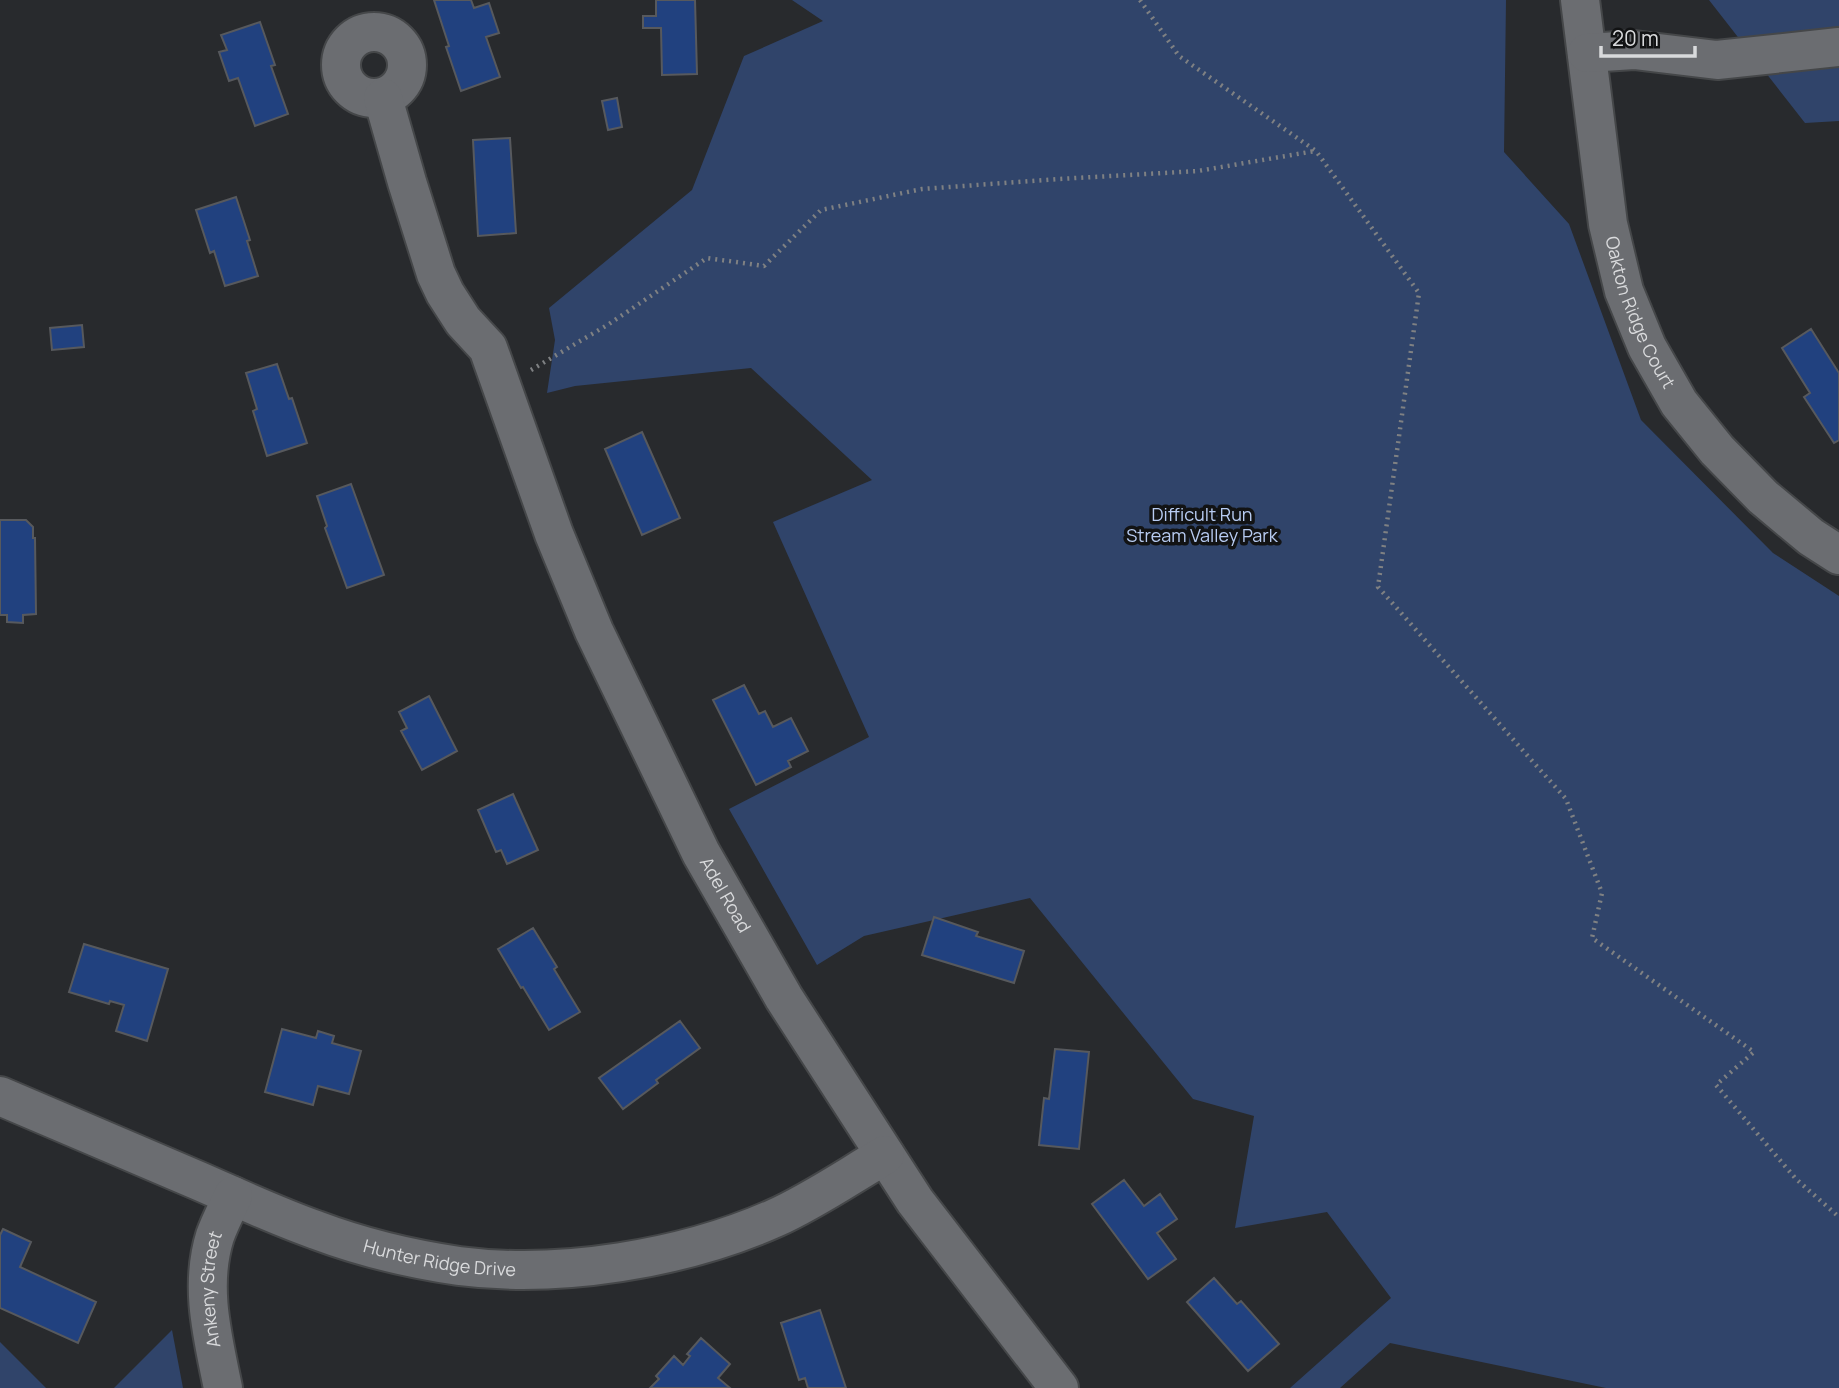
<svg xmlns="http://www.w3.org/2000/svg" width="1839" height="1388" viewBox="0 0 1839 1388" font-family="Manrope,sans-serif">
	<rect width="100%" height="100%" fill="#282a2d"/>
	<!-- green -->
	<path fill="#30446a" d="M 792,0 L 1506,0 L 1504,152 L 1569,224 L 1641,420 L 1773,553 L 1839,596 L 1839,1388 L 1606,1388 L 1390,1343 L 1340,1388 L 1290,1388 L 1391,1298 L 1327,1212 L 1235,1228 L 1254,1116 L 1193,1099 L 1030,898 L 864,936 L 817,965 L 729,809 L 869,737 L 773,522 L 872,480 L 751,368 L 575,386 L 547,393 L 555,340 L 549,308 L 692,190 L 744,56 L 823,21 Z
		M 1709,0 L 1839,0 L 1839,121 L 1805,123 Z
		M 172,1330 L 183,1388 L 114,1388 Z
		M 0,1342 L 46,1388 L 0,1388 Z"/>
	<!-- building -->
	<path fill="#21417f" stroke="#57595d" stroke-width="2" d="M 434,0 L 471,0 L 474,8 L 489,3 L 499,33 L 486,37 L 500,77 L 461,91 L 446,47 L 449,46 Z
		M 656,0 L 695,0 L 697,74 L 662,75 L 661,28 L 643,28 L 643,16 L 656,16 Z
		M 260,22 L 275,65 L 271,66 L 288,114 L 255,126 L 238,78 L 229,81 L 219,52 L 227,50 L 221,35 Z
		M 617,98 L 622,127 L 608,130 L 602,101 Z
		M 510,138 L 516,233 L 478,236 L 473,140 Z
		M 236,197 L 250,240 L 247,241 L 258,276 L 225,286 L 214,251 L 210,253 L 196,210 Z
		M 82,325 L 84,347 L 52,350 L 50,328 Z
		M 1811,329 L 1839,373 L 1839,440 L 1834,443 L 1804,397 L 1810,393 L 1782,348 Z
		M 277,364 L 289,399 L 292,398 L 307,443 L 267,456 L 253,411 L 257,409 L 246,373 Z
		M 642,432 L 680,518 L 642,535 L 605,449 Z
		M 351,484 L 384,575 L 347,588 L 325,528 L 327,526 L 317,496 Z
		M 0,520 L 26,520 L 33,527 L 33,538 L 35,538 L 36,614 L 23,615 L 23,623 L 7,622 L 7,615 L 0,615 Z
		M 744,685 L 759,714 L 765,711 L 773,727 L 791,718 L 808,751 L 788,761 L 791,767 L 756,785 L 713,700 Z
		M 429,696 L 457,751 L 422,770 L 401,731 L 407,728 L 399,712 Z
		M 513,794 L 538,850 L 507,864 L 501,850 L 496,852 L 478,810 Z
		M 934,917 L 978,932 L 976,936 L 1024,951 L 1014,983 L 922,955 Z
		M 533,928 L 557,967 L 554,969 L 580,1012 L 549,1030 L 523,987 L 521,988 L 498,949 Z
		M 84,944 L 168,969 L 147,1041 L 116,1031 L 124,1005 L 110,1001 L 109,1004 L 69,992 Z
		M 680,1021 L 700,1048 L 656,1080 L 658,1083 L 623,1109 L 599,1078 Z
		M 282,1029 L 316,1038 L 318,1031 L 334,1036 L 332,1043 L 361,1051 L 349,1094 L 318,1086 L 313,1105 L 265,1092 Z
		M 1055,1049 L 1089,1052 L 1079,1149 L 1039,1145 L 1044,1098 L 1049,1099 Z
		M 1124,1180 L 1144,1206 L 1160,1194 L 1177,1219 L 1157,1233 L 1176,1259 L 1148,1279 L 1092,1204 Z
		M 3,1229 L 31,1242 L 20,1267 L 96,1302 L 78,1343 L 0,1308 L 0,1235 Z
		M 1214,1278 L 1237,1304 L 1241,1301 L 1279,1344 L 1248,1371 L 1187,1302 Z
		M 820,1310 L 846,1388 L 808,1388 L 805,1378 L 799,1380 L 781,1323 Z
		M 701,1338 L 730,1364 L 718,1378 L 730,1388 L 650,1388 L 659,1379 L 656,1376 L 674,1356 L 683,1365 L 690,1356 L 687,1354 Z"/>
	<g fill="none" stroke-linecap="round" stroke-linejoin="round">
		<!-- minor casing -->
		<g stroke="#454749" stroke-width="42">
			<g id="minor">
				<path id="s1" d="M 1580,0 L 1608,224 L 1624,291 L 1647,347 L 1679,403 L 1717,450 L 1763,497 L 1811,537 L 1839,555"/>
				<circle cx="374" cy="65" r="33"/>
				<path d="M 1587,53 L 1634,50 L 1717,60 L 1839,47"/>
				<path id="s2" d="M 383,98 L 407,182 L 436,274 L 445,293 L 463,321 L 488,348 L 554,534 L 594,631 L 701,853 L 784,998 L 915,1201 L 1059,1388"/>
				<path id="s3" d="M 0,1096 C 66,1124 133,1153 199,1181 C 238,1198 276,1216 316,1230 C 361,1247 411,1259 459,1266 C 559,1279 683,1259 775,1218 C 813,1201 849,1176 885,1155"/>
				<path id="s4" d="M 223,1388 C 213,1338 199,1287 215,1236 C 220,1222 227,1209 233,1196"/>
			</g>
		</g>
		<!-- path -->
		<path stroke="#7f8183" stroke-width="4.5" stroke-dasharray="2 5" stroke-linecap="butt" d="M 1140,0 L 1179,56 L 1316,151 L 1419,293 L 1378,587 L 1566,799 L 1602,893 L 1592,938 L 1754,1052 L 1716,1085 L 1796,1179 L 1839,1217
			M 531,370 L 609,324 L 707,258 L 764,266 L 821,210 L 922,189 L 1059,179 L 1198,171 L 1315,151"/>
		<!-- minor -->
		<use href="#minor" stroke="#6b6d71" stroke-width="38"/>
	</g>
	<g text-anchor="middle" stroke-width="7" stroke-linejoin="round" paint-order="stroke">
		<!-- street labels -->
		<g font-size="18" fill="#d9dadc" stroke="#121314">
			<text dy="6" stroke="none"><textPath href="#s1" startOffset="320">Oakton Ridge Court</textPath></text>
			<text dy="6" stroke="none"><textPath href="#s2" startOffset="872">Adel Road</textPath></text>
			<text dy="6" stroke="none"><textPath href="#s3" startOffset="471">Hunter Ridge Drive</textPath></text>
			<text dy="6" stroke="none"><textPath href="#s4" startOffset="100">Ankeny Street</textPath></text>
		</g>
		<!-- park labels -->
		<g font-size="18" fill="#b8ccf2" stroke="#121314">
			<text x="1202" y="521">Difficult Run<tspan x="1202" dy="21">Stream Valley Park</tspan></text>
		</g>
	</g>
	<!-- scale -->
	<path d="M1601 46v10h94v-10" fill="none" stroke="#d9dadc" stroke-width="3.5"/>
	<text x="1612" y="46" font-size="21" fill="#d9dadc" stroke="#121314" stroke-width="5" paint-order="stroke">20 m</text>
</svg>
